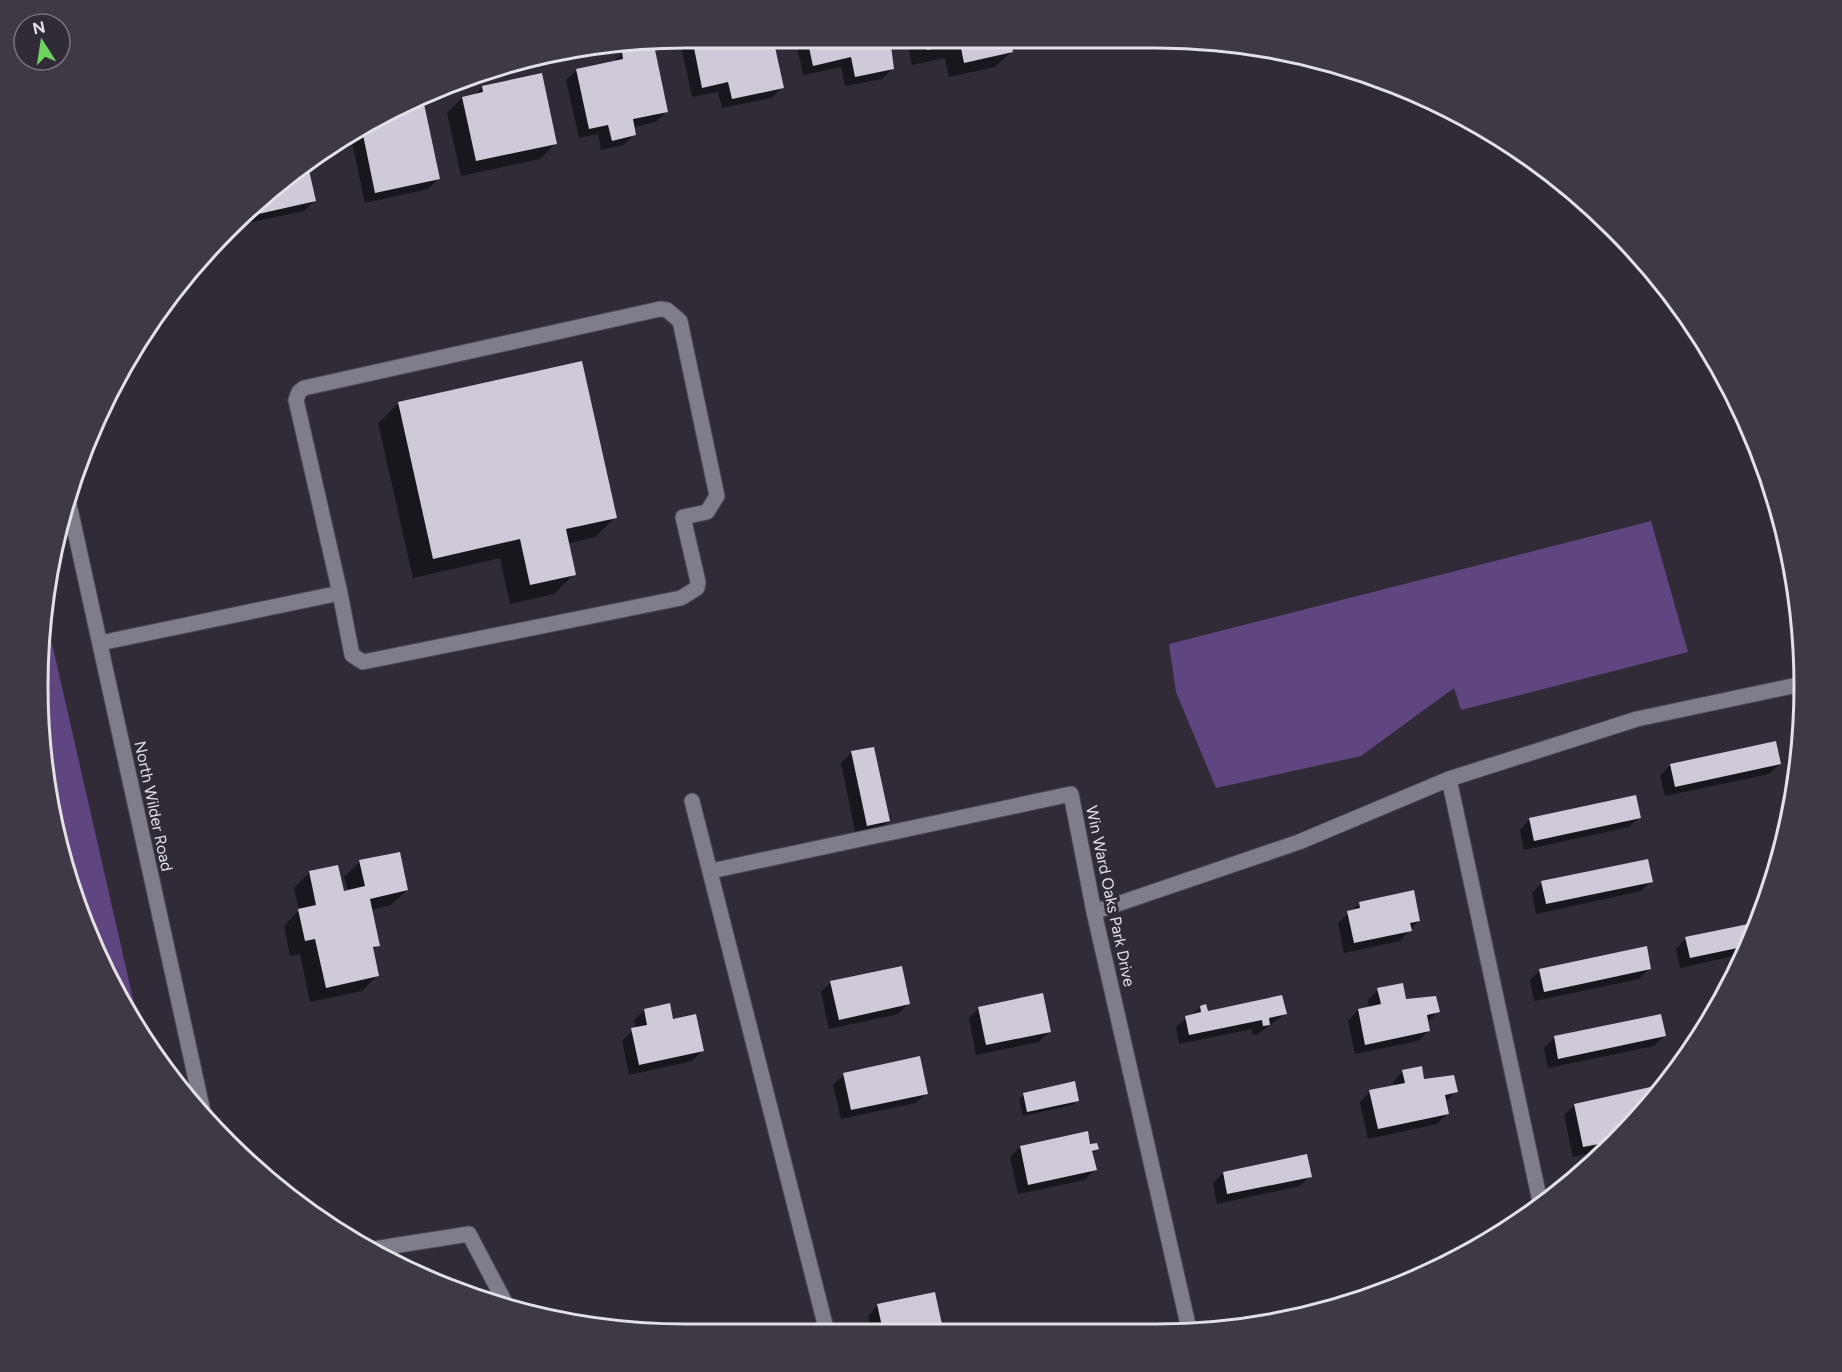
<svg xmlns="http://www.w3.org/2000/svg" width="1842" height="1372" viewBox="0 0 1842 1372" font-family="Figtree,sans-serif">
	<rect width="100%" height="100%" fill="#302b37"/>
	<!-- green -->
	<path fill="#604680" d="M 1651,521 L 1688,652 L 1461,710 L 1454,688 L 1361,756 L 1216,788 L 1176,692 L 1169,644 Z
		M 46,617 L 139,1025 L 87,934 L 50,813 L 39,729 Z"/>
	<!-- shadow -->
	<path fill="#0007" d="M 686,38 L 771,38 L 782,87 L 772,98 L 722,108 L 718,92 L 692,97 L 680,40 Z
		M 795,38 L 887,38 L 893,68 L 882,79 L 845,86 L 841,67 L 803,75 Z
		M 906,38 L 1008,38 L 1011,52 L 995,67 L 949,77 L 945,58 L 912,65 Z
		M 1053,38 L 1074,39 L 1054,45 Z
		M 622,53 L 667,111 L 656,122 L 633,127 L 634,135 L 624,145 L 601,150 L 598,134 L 579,138 L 566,80 L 577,70 L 614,62 Z
		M 482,87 L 555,144 L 540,159 L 461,176 L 447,113 L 462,98 L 474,96 Z
		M 421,100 L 438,179 L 428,189 L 365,203 L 350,133 L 361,125 Z
		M 307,167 L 314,201 L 304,211 L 244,224 L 242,216 Z
		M 399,403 L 616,517 L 595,537 L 567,544 L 574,574 L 554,594 L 510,604 L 500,558 L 413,578 L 378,423 Z
		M 872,748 L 888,821 L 878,831 L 856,836 L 841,763 L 851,753 Z
		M 1780,764 L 1769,774 L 1665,796 L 1660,776 L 1670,765 Z
		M 1640,817 L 1629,827 L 1524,850 L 1520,830 L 1530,819 Z
		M 360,862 L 407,890 L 391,905 L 370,910 L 378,945 L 372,951 L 377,976 L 362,991 L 310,1002 L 300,954 L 290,956 L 284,926 L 299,910 L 294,888 L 310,872 L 343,892 L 348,891 L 344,877 Z
		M 1651,881 L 1641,891 L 1536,914 L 1532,893 L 1542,883 Z
		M 1360,903 L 1419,920 L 1400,941 L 1344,953 L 1338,923 Z
		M 1757,923 L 1743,954 L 1680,968 L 1676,949 L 1686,938 Z
		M 1650,968 L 1639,979 L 1534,1001 L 1530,980 L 1540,970 Z
		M 831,982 L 908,1004 L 898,1014 L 829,1029 L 821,992 Z
		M 1378,990 L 1438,1011 L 1428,1022 L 1428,1031 L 1418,1041 L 1355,1054 L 1348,1021 L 1358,1010 L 1369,1008 L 1368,1000 Z
		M 1722,1000 L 1717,1011 L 1706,1027 L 1703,1013 L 1713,1002 Z
		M 1201,1007 L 1206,1013 L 1285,1014 L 1258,1034 L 1253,1035 L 1252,1029 L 1179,1044 L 1176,1027 Z
		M 979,1008 L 1050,1031 L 1039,1042 L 976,1055 L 969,1018 Z
		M 645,1010 L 672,1021 L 702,1051 L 692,1061 L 629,1075 L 622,1040 L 636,1028 L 634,1020 Z
		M 1664,1036 L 1654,1046 L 1548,1068 L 1544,1048 L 1554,1038 Z
		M 1403,1071 L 1456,1091 L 1446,1102 L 1447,1114 L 1437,1124 L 1368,1139 L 1360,1102 L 1370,1092 L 1394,1087 L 1393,1082 Z
		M 844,1074 L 927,1093 L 916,1103 L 841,1119 L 833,1085 Z
		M 1663,1086 L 1643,1114 L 1605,1150 L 1573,1157 L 1564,1115 L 1575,1105 Z
		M 1024,1094 L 1077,1100 L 1073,1105 L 1023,1116 L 1019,1099 Z
		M 1089,1146 L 1097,1149 L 1091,1154 L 1095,1169 L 1085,1180 L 1018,1194 L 1010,1157 L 1020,1147 Z
		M 1223,1173 L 1310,1176 L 1300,1186 L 1217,1204 L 1213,1183 Z
		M 1340,1302 L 1241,1329 L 1230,1329 L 1234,1325 Z
		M 878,1305 L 942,1328 L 939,1331 L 871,1331 L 868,1316 Z"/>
	<!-- building -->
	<path fill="#cfc9d8" d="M 692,38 L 773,38 L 784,88 L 732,99 L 728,82 L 702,88 Z
		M 807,38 L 890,38 L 894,69 L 855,77 L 851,57 L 813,66 Z
		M 925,38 L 1010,38 L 1013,52 L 964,63 L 960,43 L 927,50 Z
		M 654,45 L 668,112 L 633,119 L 636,135 L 612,141 L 608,125 L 589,129 L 576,69 L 623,59 L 622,52 Z
		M 542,73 L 557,144 L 476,161 L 462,97 L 483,92 L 482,86 Z
		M 423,99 L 440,179 L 375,193 L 361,125 L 381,116 L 382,119 L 393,117 L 392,112 Z
		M 308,166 L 316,201 L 254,215 L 253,208 Z
		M 582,361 L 617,518 L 566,529 L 576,575 L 530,585 L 520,539 L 433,559 L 398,402 Z
		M 1776,741 L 1781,764 L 1675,787 L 1670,764 Z
		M 874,747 L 890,821 L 867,826 L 851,751 Z
		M 1636,795 L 1641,818 L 1534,841 L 1529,818 Z
		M 400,852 L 408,890 L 370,899 L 380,946 L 373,947 L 379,976 L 326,988 L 315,939 L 305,941 L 298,909 L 316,905 L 309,871 L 338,865 L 344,891 L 365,886 L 359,860 Z
		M 1648,859 L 1653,882 L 1546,904 L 1541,881 Z
		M 1414,890 L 1420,921 L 1410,923 L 1412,931 L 1354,943 L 1347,911 L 1360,908 L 1359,902 Z
		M 1758,922 L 1747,946 L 1690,958 L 1685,937 Z
		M 1647,946 L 1651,969 L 1544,992 L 1539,969 Z
		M 902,966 L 910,1004 L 839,1020 L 830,981 Z
		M 1403,983 L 1406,999 L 1436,996 L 1440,1012 L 1427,1015 L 1430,1031 L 1365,1045 L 1358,1009 L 1381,1004 L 1377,988 Z
		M 1043,993 L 1051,1032 L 986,1045 L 978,1007 Z
		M 1282,995 L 1287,1014 L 1269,1018 L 1270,1025 L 1263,1026 L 1262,1020 L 1189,1035 L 1185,1016 L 1201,1012 L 1200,1006 L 1206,1004 L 1208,1011 Z
		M 1723,999 L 1717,1011 L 1715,1014 L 1712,1001 Z
		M 670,1003 L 673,1019 L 696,1014 L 704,1051 L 639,1065 L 631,1028 L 647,1025 L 644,1009 Z
		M 1661,1014 L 1666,1036 L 1558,1059 L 1554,1036 Z
		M 920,1056 L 928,1094 L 851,1110 L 843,1073 Z
		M 1422,1066 L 1424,1079 L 1454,1075 L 1458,1092 L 1445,1095 L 1449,1114 L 1378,1129 L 1369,1090 L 1405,1083 L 1402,1070 Z
		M 1075,1081 L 1079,1101 L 1027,1112 L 1023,1093 Z
		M 1664,1084 L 1643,1114 L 1615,1141 L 1583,1147 L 1574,1104 Z
		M 1088,1131 L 1090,1144 L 1097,1143 L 1099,1149 L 1092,1151 L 1097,1170 L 1028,1185 L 1020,1146 Z
		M 1307,1154 L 1312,1177 L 1227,1194 L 1223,1172 Z
		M 935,1292 L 943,1329 L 883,1331 L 877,1304 Z
		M 1338,1301 L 1338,1303 L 1235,1329 L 1234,1323 Z"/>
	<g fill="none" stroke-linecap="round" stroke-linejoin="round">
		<!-- lane casing -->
		<g stroke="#4d4852" stroke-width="17">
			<path id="lane" d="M 100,643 L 340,593 L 296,400 L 299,392 L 304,388 L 660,309 L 667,310 L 680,321 L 717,496 L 707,512 L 683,517 L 698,582 L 697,588 L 681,598 L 363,662 L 352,655 L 340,593"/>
		</g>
		<!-- street casing -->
		<g stroke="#4d4852" stroke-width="17">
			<path id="street" d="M 692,801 L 827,1332
				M 711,871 L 1071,794 L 1094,912 L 1189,1329
				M 1094,912 L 1299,842 L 1449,779
				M 1541,1206 L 1449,779 L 1637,719 L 1802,684
				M 367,1250 L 469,1234 L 508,1308"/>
		</g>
		<!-- secondary casing -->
		<g stroke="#4d4852" stroke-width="17">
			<path id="secondary" d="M 69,504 L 204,1116"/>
		</g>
		<!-- lane -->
		<use href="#lane" stroke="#817c8a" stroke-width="15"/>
		<!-- street -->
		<use href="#street" stroke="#817c8a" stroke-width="15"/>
		<!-- secondary -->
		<use href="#secondary" stroke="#817c8a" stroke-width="15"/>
	</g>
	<g text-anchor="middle" stroke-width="6" stroke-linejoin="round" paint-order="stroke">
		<!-- street labels -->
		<g font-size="16" fill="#e3e0e7" stroke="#302b37">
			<text transform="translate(154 806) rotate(78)" y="6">North Wilder Road</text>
			<text transform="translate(1111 896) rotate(78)" y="6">Win Ward Oaks Park Drive</text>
		</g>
	</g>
	<!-- crop -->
	<path d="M0 0H1842V1372H0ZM686 48H1156A638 638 0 0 1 1794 686V686A638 638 0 0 1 1156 1324H686A638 638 0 0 1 48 686V686A638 638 0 0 1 686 48Z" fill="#3e3945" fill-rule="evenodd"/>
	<path fill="none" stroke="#e3e0e7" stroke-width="3" d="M686 48H1156A638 638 0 0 1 1794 686V686A638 638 0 0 1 1156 1324H686A638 638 0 0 1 48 686V686A638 638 0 0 1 686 48Z"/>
	<!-- north arrow -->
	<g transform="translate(42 42) rotate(348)"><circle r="28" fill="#302b37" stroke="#78737d" stroke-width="1.5"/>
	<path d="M0-4.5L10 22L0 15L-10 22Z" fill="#6fd35f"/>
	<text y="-9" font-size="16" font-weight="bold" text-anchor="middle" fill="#e3e0e7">N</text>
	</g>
</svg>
